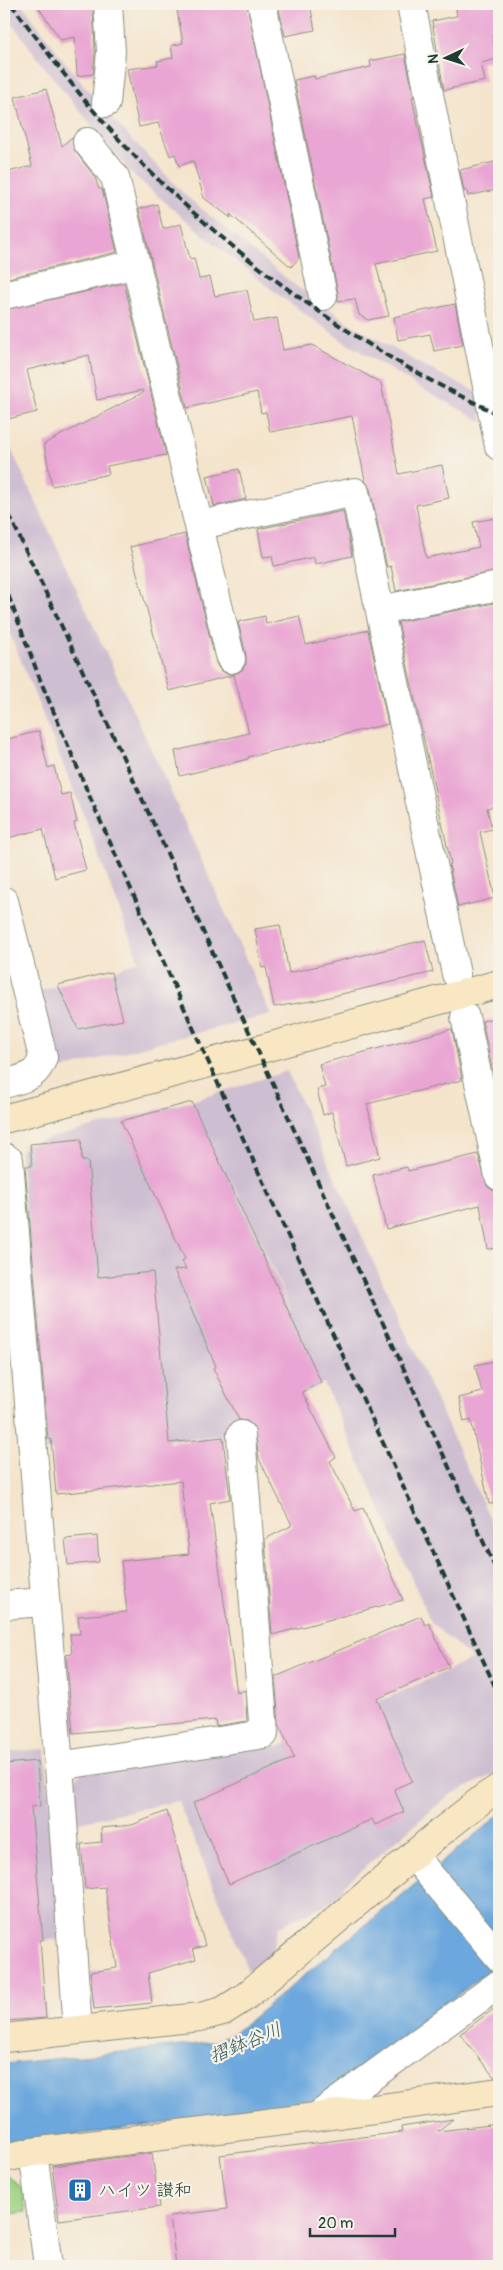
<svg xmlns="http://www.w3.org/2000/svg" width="503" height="2270" viewBox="0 0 503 2270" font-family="Pangolin,'Klee One',sans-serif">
	<rect width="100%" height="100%" fill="#f7f3e8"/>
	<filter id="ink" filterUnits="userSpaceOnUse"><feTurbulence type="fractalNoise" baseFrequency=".02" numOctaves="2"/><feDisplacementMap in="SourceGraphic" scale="10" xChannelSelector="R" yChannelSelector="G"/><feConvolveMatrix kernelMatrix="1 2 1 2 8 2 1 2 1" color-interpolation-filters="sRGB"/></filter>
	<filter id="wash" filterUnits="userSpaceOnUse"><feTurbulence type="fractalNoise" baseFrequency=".0096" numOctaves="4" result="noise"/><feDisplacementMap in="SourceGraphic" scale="20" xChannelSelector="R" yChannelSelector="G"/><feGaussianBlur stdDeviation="1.12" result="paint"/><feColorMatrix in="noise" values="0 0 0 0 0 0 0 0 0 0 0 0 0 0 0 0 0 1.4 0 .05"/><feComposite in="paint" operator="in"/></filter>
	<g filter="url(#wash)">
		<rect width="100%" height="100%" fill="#f4e4cc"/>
		<!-- industrial -->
		<path fill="#cebed1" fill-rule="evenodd" d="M 4,4 L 22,4 L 61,57 L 105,111 L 187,197 L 292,283 L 352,325 L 430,369 L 477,392 L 483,422 L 421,388 L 343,341 L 280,296 L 208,239 L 130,172 L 49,73 L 4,13 Z
			M 4,434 L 170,790 L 271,1015 L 168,1040 L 59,1070 L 38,991 L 111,972 L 139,961 L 80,806 L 4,619 Z
			M 287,1071 L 499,1539 L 499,1772 L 448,1796 L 343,1886 L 346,1893 L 340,1898 L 279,1926 L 271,1953 L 248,1971 L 178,1801 L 74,1823 L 71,1784 L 84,1770 L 273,1740 L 278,1747 L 473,1659 L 432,1624 L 324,1383 L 226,1435 L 46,1451 L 20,1153 L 24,1145 L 195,1100 ZM 225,1167 L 247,1211 L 291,1309 L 290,1309 Z
			M 45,1749 L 61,1939 L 4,1944 L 4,1752 Z"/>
		<!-- green -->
		<path fill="#9ed283" stroke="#5e885c" d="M 4,2175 L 7,2175 L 22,2188 L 26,2212 L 4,2215 Z"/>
		<!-- water -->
		<path fill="#6ca7dd" stroke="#467288" d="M 499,1815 L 499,1963 L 316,2104 L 4,2144 L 4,2064 L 199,2044 L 216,2041 L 233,2034 Z"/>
		<g id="blocks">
			<!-- building -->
			<path fill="#e9a5d3" d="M 36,4 L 93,4 L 95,52 L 93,74 L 77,76 L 75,37 L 61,40 Z
				M 215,4 L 247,4 L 299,258 L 291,267 L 230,214 L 231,218 L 204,198 L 193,161 L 179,166 L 175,154 L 170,156 L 158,123 L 139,127 L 127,69 L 158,65 L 157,61 L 173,58 L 171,46 L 183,43 L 177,10 Z
				M 278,4 L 310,4 L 315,30 L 285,36 Z
				M 455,4 L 499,4 L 499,33 L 492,35 L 497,59 L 481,63 L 485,81 L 444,90 L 432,21 L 457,16 Z
				M 405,54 L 414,97 L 412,97 L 434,197 L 425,199 L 437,251 L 376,264 L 389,316 L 368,320 L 359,315 L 355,299 L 338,301 L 338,293 L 294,80 L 314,76 L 315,79 L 371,67 L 370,61 Z
				M 46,89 L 62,146 L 72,137 L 75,151 L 95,177 L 99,189 L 102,189 L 117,252 L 4,279 L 4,173 L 32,166 L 15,97 Z
				M 499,161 L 499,189 L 468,196 L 467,191 L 464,191 L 460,170 Z
				M 157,204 L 163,229 L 181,224 L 190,259 L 194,258 L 199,279 L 210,277 L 215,296 L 247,290 L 254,322 L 277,318 L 283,350 L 312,345 L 381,383 L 399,474 L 442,465 L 449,498 L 416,505 L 426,558 L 479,547 L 473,522 L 496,518 L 499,532 L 499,571 L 396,591 L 391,566 L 387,567 L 370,489 L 365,480 L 352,416 L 270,432 L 266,412 L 261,413 L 257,392 L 187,408 L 139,209 Z
				M 124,283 L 166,455 L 107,466 L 109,474 L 52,486 L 44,444 L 144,392 L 143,390 L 97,400 L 89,355 L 27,370 L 37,412 L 4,420 L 4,310 Z
				M 455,304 L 463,345 L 434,351 L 430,334 L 398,340 L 394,317 Z
				M 239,469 L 246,499 L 214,506 L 207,476 Z
				M 343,511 L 352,556 L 315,564 L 314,557 L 274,566 L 272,556 L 263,557 L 258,529 Z
				M 185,534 L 216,663 L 220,670 L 227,674 L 235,674 L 242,670 L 246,664 L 246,655 L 238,622 L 265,616 L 266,624 L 299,616 L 306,645 L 368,630 L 388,724 L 248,757 L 248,759 L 180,776 L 175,751 L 249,733 L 234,675 L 169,691 L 130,547 Z
				M 499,602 L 499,805 L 487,808 L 492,829 L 480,832 L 495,898 L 458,907 L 449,865 L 451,864 L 398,622 Z
				M 39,731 L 48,768 L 54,766 L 61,795 L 70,793 L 77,822 L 74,823 L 86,870 L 55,878 L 43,829 L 4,839 L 4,740 Z
				M 280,925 L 289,973 L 425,940 L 433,972 L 317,1000 L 274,1007 L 266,967 L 262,968 L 255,929 Z
				M 111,972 L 123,1020 L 78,1029 L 58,985 Z
				M 499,1017 L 499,1070 L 493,1072 L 482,1021 Z
				M 452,1029 L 462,1080 L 367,1104 L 380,1157 L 346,1166 L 332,1112 L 323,1115 L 317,1089 L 325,1087 L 319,1064 Z
				M 192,1102 L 321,1382 L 302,1392 L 336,1457 L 330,1461 L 355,1511 L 363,1508 L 403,1600 L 272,1635 L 265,1539 L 291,1526 L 291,1523 L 259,1459 L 254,1427 L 247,1421 L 239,1420 L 213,1368 L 216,1366 L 174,1270 L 186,1269 L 182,1261 L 185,1259 L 121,1121 Z
				M 81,1139 L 82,1161 L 88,1161 L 98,1277 L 153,1272 L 169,1443 L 223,1437 L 230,1499 L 210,1503 L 237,1693 L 245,1690 L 247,1721 L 216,1726 L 215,1720 L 73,1733 L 66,1655 L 72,1654 L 70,1634 L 80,1634 L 78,1616 L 127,1612 L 121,1561 L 189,1554 L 181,1481 L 56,1494 L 51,1439 L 48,1439 L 25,1166 L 32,1166 L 30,1144 Z
				M 478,1154 L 487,1186 L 494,1191 L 499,1191 L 499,1248 L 488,1249 L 480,1205 L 386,1229 L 373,1175 L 407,1167 L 408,1171 Z
				M 499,1360 L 499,1503 L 489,1504 L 471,1420 L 464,1422 L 459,1398 L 482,1392 L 475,1365 Z
				M 97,1536 L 99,1562 L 68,1565 L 65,1539 Z
				M 421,1616 L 425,1625 L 429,1623 L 449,1667 L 377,1699 L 412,1781 L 394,1789 L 404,1812 L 375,1825 L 372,1819 L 229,1884 L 193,1803 L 294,1758 L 279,1724 L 275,1677 Z
				M 37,1761 L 40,1806 L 31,1807 L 43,1940 L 40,1940 L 46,2018 L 4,2021 L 4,1764 Z
				M 167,1811 L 205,1946 L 193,1949 L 196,1959 L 148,1973 L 152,2003 L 94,2009 L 90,1972 L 117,1968 L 105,1887 L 85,1889 L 81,1844 L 102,1842 L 101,1828 L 132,1825 Z
				M 499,2005 L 499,2077 L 494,2077 L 460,2034 Z
				M 453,2119 L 438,2131 L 499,2124 L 499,2265 L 176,2266 L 170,2216 L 227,2209 L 220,2155 L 402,2132 L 401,2127 Z
				M 152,2153 L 159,2207 L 59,2220 L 52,2166 Z"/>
		</g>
	</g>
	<g filter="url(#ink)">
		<use href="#blocks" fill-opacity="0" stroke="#8a9080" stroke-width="1"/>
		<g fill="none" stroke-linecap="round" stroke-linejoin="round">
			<!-- street casing -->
			<g stroke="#8a9080" stroke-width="30">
				<path id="street" d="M 262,4 L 323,296
					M 411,4 L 499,446
					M 106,103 L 111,52 L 108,4
					M 87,142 L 115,177 L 231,659
					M 4,295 L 136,264
					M 200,525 L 355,492 L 456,974
					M 380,610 L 499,586
					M 4,901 L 43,1057 C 37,1078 23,1078 4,1084
					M 465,1017 L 499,1176
					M 4,1157 L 9,1160 L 59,1766 L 78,2030
					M 4,1605 L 44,1602
					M 59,1766 L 264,1734 L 241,1435
					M 413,1855 L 499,1957
					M 316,2117 L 499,1984
					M 33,2152 L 48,2266"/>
			</g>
			<!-- secondary casing -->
			<g stroke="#8a9080" stroke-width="30">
				<path id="secondary" d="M 4,1119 L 499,984
					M 4,2038 L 200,2017 L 223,2011 L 245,1997 L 437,1835 L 485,1797 L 499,1788
					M 4,2158 L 33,2152 L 316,2117 L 499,2092"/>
			</g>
			<!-- street -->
			<use href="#street" stroke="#fff" stroke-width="28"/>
			<!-- secondary -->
			<use href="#secondary" stroke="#f9e7c3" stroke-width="28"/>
			<!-- rail -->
			<path stroke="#1f3d34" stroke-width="4" stroke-dasharray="8 4" stroke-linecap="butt" d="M 11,4 C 40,42 68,81 99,117 C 188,220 310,314 428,379 C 452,392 476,403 499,415
				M 4,504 L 110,729 L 499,1576
				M 4,584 L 41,682 L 92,802 L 224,1097 L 499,1695"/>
		</g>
	</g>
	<!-- icons -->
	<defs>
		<g id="building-square" transform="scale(1.25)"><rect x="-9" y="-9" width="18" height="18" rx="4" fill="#1f6fb2" stroke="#f7f3e8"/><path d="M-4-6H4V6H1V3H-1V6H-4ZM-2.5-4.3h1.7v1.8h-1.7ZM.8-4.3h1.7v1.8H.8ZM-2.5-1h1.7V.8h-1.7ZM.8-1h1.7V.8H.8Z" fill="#fff"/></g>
	</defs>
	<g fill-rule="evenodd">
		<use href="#building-square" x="80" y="2190"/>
	</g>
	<g text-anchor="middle" stroke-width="4.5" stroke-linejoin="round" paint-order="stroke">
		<!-- poi labels -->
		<g font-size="18" fill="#1f3d34" stroke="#f7f3e8" text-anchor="start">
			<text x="98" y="2196">ハイツ 讃和</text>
		</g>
		<!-- water labels -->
		<g font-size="19" font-style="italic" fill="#32585e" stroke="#f7f3e8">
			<text transform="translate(245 2042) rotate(-22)" y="7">摺鉢谷川</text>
		</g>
	</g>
	<!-- margin -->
	<rect width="503" height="2270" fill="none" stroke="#f7f3e8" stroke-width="20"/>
	<!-- north arrow -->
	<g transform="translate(446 58) rotate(266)" stroke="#f7f3e8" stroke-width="4" paint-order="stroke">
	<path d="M0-4L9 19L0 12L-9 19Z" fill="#1f3d34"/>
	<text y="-8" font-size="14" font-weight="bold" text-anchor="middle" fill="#1f3d34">N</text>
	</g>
	<!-- scale -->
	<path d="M310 2228v8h85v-8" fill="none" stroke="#1f3d34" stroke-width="2.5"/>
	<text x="318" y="2228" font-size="15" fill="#1f3d34" stroke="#f7f3e8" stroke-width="4" paint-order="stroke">20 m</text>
</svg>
